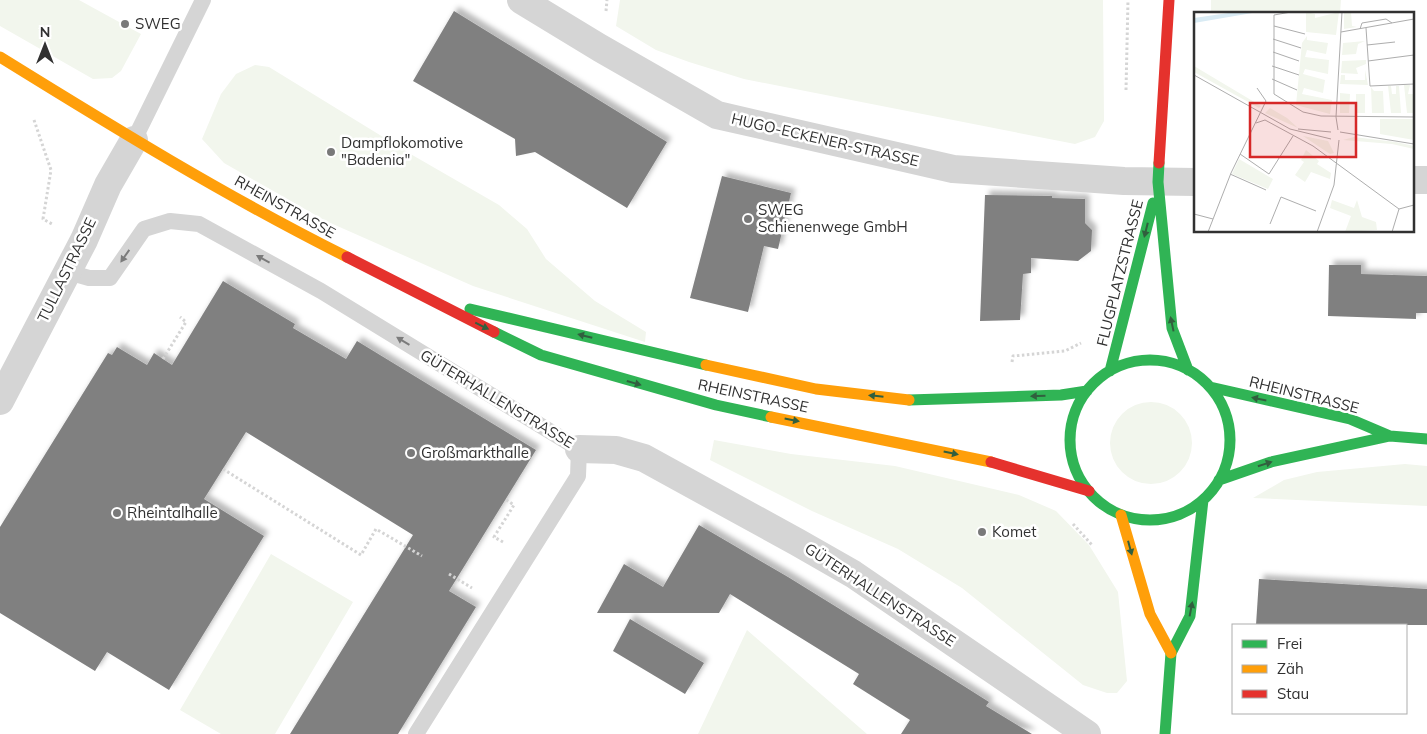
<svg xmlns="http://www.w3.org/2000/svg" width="1427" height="734" viewBox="0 0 1427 734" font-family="Mulish,sans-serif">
	<defs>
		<filter id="shadow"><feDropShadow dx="4.5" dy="-4.5" stdDeviation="2.5" flood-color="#0004"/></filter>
	</defs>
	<rect width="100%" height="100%" fill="#fff"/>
	<!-- green -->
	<path fill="#f2f6ed" d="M 0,0 L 79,0 L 141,34 L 121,71 L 112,78 L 93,79 L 0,26 Z
		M 620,0 L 1103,0 L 1104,121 L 1095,137 L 1075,144 L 744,79 L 689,62 L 656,50 L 616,26 Z
		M 1211,0 L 1341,0 L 1340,14 L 1211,14 Z
		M 255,65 L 269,67 L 414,156 L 499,205 L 527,229 L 546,259 L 595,301 L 646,332 L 645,342 L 473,286 L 326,221 L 224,163 L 202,139 L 221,94 L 236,74 Z
		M1110 443a41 41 0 1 1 82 0a41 41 0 1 1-82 0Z
		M 714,440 L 791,454 L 895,466 L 1019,495 L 1056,511 L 1089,545 L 1118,592 L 1127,681 L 1117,693 L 1107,693 L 1083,685 L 962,588 L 898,549 L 812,511 L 710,460 Z
		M 1405,464 L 1427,466 L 1427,506 L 1253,498 L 1284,480 L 1317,472 Z
		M 271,554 L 353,602 L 275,734 L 221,734 L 180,710 Z
		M 747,630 L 867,734 L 698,734 Z"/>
	<!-- building -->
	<path fill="#808080" filter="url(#shadow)" d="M 454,11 L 667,142 L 627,208 L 535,152 L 516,156 L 515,139 L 413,81 Z
		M 722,176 L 791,193 L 778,249 L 764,246 L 748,312 L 690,298 Z
		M 985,195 L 1052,196 L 1052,198 L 1085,199 L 1085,223 L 1092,230 L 1091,251 L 1078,261 L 1031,258 L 1031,273 L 1023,274 L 1020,320 L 980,321 Z
		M 1329,265 L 1361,265 L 1361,274 L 1427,276 L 1427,313 L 1416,313 L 1416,319 L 1328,316 Z
		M 223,281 L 295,324 L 293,328 L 346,359 L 357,341 L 536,450 L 449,591 L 476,607 L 398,734 L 290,734 L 413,535 L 246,432 L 204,499 L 264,536 L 169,690 L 107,652 L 95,671 L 0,613 L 0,527 L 108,353 L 112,355 L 117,347 L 147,365 L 154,353 L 172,365 Z
		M 699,525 L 788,577 L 940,671 L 989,702 L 986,706 L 1032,734 L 901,734 L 910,720 L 853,684 L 859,674 L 730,594 L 719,613 L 597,613 L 624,564 L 663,587 Z
		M 1259,579 L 1427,589 L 1427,625 L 1256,625 Z
		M 630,619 L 704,663 L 685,694 L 613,651 Z"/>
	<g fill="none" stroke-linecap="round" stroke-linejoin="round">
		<!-- path -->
		<path stroke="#d5d5d5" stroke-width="3" stroke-dasharray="2.5 2.5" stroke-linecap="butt" d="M 606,11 L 607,0
			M 1126,90 L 1128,0
			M 34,120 L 51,170 L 43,219 L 52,224
			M 163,359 L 186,322 L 180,317
			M 1012,362 L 1013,356 L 1065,351 L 1081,343
			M 223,469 L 361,555 L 376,529 L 422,556
			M 1073,524 L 1092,545
			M 503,542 L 494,537 L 514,505 L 505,499
			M 449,574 L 472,588"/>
		<!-- lane -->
		<path stroke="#d5d5d5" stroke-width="16" d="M 134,140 L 203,0
			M 68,272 L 89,278 L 110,278 L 144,229 L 170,221 L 199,224 L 321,291 L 579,449 L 578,476 L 416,734"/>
		<!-- street -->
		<path stroke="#d5d5d5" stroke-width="28" d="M 521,0 L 600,48 L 717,115 L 953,169 L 1124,181 L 1196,182
			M 1413,180 L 1427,180
			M 0,401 L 84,240 L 108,185 L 134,140
			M 579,449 L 616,450 L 644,458 L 797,542 L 853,574 L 1087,734"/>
		<!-- fast -->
		<path stroke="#30b455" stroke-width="11" d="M 1159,163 L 1158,182 L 1172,328 L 1188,370
			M 470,309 L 706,365
			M 494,332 L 541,355 L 716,405 L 771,417
			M1070 440a80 80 0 1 1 160 0a80 80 0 1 1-160 0Z
			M 1110,371 L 1153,203
			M 1210,387 L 1350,419 L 1390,436
			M 909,400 L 1061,395 L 1087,391
			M 1219,480 L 1271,462 L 1390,436 L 1427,439
			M 1165,734 L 1171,653 L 1190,616 L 1203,500"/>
		<!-- slow -->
		<path stroke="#ff9f0a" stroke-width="11" d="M 0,57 C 113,127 227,197 347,257
			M 706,365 L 816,389 L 909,400
			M 771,417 L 991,462
			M 1121,515 L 1150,614 L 1171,653"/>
		<!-- jam -->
		<path stroke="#e5322d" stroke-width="11" d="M 1159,163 L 1169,0
			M 347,257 L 494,332
			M 991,462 L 1089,491"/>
	</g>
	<!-- one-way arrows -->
	<defs><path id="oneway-solid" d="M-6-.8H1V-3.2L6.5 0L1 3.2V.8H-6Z" transform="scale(1.25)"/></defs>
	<g fill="#315f3e">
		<use href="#oneway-solid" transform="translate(1146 230) rotate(104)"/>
		<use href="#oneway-solid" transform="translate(1172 324) rotate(-102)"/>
		<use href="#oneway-solid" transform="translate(482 326) rotate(26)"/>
		<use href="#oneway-solid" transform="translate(585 336) rotate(-166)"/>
		<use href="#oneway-solid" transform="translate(634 383) rotate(16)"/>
		<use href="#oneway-solid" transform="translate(876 396) rotate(-174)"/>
		<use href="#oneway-solid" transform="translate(1038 396) rotate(178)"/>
		<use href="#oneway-solid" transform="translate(1259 399) rotate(-168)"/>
		<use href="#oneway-solid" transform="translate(792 420) rotate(11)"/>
		<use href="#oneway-solid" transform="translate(951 453) rotate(12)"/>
		<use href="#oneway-solid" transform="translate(1265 464) rotate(-18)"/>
		<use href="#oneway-solid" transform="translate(1130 548) rotate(75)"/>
		<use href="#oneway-solid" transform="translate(1191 609) rotate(-79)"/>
	</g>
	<g fill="#7b7b7b">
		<use href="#oneway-solid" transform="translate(125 256) rotate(125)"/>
		<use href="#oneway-solid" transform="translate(263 259) rotate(-151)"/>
		<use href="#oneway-solid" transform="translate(403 341) rotate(-149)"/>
	</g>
	<!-- markers -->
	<g fill="#797979" stroke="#fff" stroke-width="2">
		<circle cx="125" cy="24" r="5"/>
		<circle cx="331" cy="152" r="5"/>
		<circle cx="748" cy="219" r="5"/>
		<circle cx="411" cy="453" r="5"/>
		<circle cx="117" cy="513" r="5"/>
		<circle cx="982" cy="532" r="5"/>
	</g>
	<g text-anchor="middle" stroke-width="5" stroke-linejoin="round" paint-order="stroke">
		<!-- poi labels -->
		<g font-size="15" fill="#313131" stroke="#fff" text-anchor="start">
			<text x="135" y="29">SWEG</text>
			<text x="341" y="148">Dampflokomotive<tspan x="341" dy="17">"Badenia"</tspan></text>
			<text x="758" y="215">SWEG<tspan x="758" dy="17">Schienenwege GmbH</tspan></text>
			<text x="421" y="458">Großmarkthalle</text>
			<text x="127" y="518">Rheintalhalle</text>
			<text x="992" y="537">Komet</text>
		</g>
		<!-- street labels -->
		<g font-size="15" fill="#313131" stroke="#fff">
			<text transform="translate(825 140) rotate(13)" y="5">HUGO-ECKENER-STRASSE</text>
			<text transform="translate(285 207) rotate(29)" y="5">RHEINSTRASSE</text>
			<text transform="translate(67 270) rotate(-64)" y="5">TULLASTRASSE</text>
			<text transform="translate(1120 273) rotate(-76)" y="5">FLUGPLATZSTRASSE</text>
			<text transform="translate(1304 395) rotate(14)" y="5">RHEINSTRASSE</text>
			<text transform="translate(753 396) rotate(12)" y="5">RHEINSTRASSE</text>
			<text transform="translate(497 399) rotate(31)" y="5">GÜTERHALLENSTRASSE</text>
			<text transform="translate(880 595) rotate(33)" y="5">GÜTERHALLENSTRASSE</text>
		</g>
	</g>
	<!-- overview -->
	<g transform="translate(1194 12)">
		<rect width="220" height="220" fill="#fff"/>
		<path d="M 112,0 L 121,2 L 121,6 L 145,0 L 142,23 L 112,20 ZM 150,0 L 157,0 L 158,14 L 163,15 L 150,17 ZM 113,24 L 113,28 L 134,31 L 132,42 L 113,38 L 111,45 L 135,48 L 134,62 L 111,57 L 109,62 L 131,68 L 129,81 L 110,76 L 108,82 L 138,88 L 136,102 L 102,93 L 108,31 ZM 171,29 L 164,32 L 162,42 L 148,43 L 149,31 ZM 172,48 L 172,52 L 162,56 L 164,62 L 147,61 L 148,49 ZM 0,54 L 67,94 L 65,96 L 0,60 ZM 171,58 L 174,73 L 146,72 L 147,63 L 151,63 L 151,68 L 171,68 ZM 210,73 L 216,73 L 214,82 L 219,82 L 220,73 L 220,101 L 213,101 ZM 194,74 L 197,74 L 198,82 L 202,82 L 202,74 L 205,74 L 207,101 L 197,101 ZM 177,75 L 180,79 L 189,79 L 190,101 L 178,101 ZM 146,81 L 156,82 L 155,101 L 146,101 ZM 162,82 L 171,82 L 171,101 L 162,101 ZM 76,96 L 93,106 L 104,116 L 71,101 ZM 186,107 L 220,107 L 220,128 L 186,122 ZM 109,124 L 134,129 L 140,141 L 136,142 ZM 160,125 L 202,130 L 220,134 L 220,137 L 198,132 L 149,128 ZM 112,138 L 125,149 L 123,152 L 137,161 L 136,167 L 117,160 L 111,170 L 101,163 L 110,150 L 107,148 ZM 45,147 L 79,167 L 74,177 L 38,162 ZM 138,188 L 160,196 L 163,188 L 168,205 L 182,210 L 183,218 L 151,220 L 157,204 L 136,196 Z" fill="#f2f6ed"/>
		<path d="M 41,0 L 64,0 L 0,11 L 0,6 Z" fill="#d9ebf4"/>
		<path fill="none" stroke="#adadad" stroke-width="1" d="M 97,0 L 80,3 L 80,82 L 109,100 L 127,104 L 220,105M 80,14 L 111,22M 172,16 L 176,74 L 220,72M 166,17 L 168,11 L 192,7 L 198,11M 147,20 L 220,7M 79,27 L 107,36M 173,33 L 201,30M 79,40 L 105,49M 174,49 L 220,43M 78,54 L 105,63M 0,63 L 96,117 L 137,127M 78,67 L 103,78M 62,111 L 71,108 L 119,134 L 205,197M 104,117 L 137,120M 144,118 L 142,105 L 148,0M 146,120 L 220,132M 46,142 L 75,162 L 99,124M 36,162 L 72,178M 205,197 L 220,193M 0,202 L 19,207M 76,212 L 87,185 L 122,199M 14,220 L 37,161 L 72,89 L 63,76M 123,220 L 140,173 L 145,128M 198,220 L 205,197"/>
		<path fill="#d62828" fill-opacity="0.15" stroke="#d62828" stroke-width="2.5" d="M 56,91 L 162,91 L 162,145 L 56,145 Z"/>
		<rect width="220" height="220" fill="none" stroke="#313131" stroke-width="2.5"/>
	</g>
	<!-- legend -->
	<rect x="1232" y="624" width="175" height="90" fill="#ffffff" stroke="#adadad"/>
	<rect x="1242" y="640" width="25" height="8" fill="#30b455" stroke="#adadad"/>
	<text x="1277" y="649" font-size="15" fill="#313131">Frei</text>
	<rect x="1242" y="665" width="25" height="8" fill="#ff9f0a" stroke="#adadad"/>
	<text x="1277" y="674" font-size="15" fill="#313131">Zäh</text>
	<rect x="1242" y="690" width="25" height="8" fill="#e5322d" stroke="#adadad"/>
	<text x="1277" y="699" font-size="15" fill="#313131">Stau</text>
	<!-- north arrow -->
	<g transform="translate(45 45)" stroke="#ffffff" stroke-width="4" paint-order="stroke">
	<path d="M0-4L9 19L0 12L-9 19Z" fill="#313131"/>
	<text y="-8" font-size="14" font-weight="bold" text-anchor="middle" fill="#313131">N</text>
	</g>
</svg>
